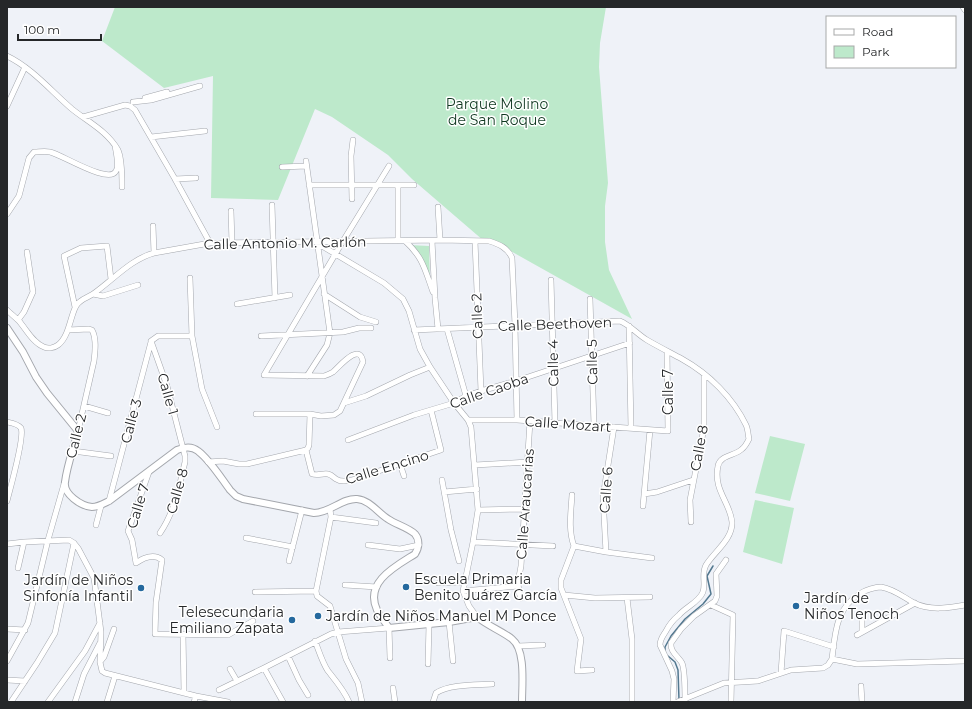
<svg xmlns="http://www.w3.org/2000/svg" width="972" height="709" viewBox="0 0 972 709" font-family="Montserrat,sans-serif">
	<rect width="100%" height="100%" fill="#eff2f8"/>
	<!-- green -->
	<path fill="#bde9cb" d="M 115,7 L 606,7 L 600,43 L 599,67 L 608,183 L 605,206 L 605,242 L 609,270 L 632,319 L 507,249 L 484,241 L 412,179 L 388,155 L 332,117 L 315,109 L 278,200 L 211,198 L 213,76 L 164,88 L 102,41 Z
		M 409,245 L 429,246 L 430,284 L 423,263 Z
		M 770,436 L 805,444 L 790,501 L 755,493 Z
		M 755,500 L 794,508 L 782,564 L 743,552 Z"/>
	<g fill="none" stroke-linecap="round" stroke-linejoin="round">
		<!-- stream -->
		<path stroke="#53788f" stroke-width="1.5" d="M 665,651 L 665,647 L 671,636 L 685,619 L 703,604 L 711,594 L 707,576 L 713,566
			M 668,656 L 675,662 L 678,670 L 679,700"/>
		<!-- minor casing -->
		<g stroke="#a4a7ad" stroke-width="6">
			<path id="minor" d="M 963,7 L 965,10
				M 7,56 C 32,68 51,91 72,109 C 88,122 107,131 118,150 C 122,158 122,177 122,187
				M 145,98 L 167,92
				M 133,102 L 151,100 L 200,86
				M 7,106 L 25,67
				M 83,117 L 125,105 L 130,106 L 135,110 L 175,179 L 210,243
				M 151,137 L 205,131
				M 306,161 L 330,333 L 327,345 L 307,376
				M 282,167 L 306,166
				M 175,179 L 196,178
				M 309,185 L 414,185
				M 398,185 L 398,241
				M 352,199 L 351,156 L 353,140
				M 272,205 L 275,298
				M 438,207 L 440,240
				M 231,211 L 232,243
				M 7,214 L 19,196 L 29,158 L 34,152 C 39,152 45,151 50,152 C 61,154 109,185 116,171 C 119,167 116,151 115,146
				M 153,226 L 154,253
				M 405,241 C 423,257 425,270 433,292
				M 432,241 L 435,298 L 438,329
				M 475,241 L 481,391
				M 317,243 L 384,283 L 403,299 L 409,311 L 420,349 L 430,367 L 454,403 L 468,420 L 471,427 L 478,510 L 473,542 L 463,591 L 469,606 L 477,617
				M 190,278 L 192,336 L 202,389 L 217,427
				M 551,280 L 555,423
				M 93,294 L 103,296 L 138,285
				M 324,294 L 360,317 L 376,322
				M 590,299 L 594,425
				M 237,304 L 290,295
				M 75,307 L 64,256 L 81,248 L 107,246 L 111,279
				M 7,310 C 11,314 15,317 19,321 C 26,329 33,343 44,347 C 48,349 54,348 58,345 C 69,337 70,317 76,306 C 80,299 87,298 93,294 C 113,280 131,259 154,253 L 210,243 L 440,240 L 489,241 C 499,244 508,248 512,258 L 515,325 L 517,420
				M 18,320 L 24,312 L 33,292 L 27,252
				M 629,326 L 631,428
				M 447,329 L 466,396
				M 68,330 L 89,329 L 92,330 C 97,339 95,352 94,361 L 78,431
				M 414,330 L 620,321 C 630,325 637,334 647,340 C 659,347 671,353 682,359 C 709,374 733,398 746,425 C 748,429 748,435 749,439 C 747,443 745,447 742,449 C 735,456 720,455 718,466 C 713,490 730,502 732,522 C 733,539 714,552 706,565 C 701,574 706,583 703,592 C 699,602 686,607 679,615 C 673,620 669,625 666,631 C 663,636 660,639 660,645 L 672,671 L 674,679 L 673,702
				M 261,336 L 343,332 L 359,328 L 371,328
				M 151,341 L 167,386 L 185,456 L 185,462 C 179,487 175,511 160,533
				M 151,341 L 158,336 L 192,336
				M 344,403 L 366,396 L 410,375 L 430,367
				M 84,406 L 108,413
				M 256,414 L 310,414 L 321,416 L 334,415 L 340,411 L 363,362 C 360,341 339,367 333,372 C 330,374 327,375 324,376 L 264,375 L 343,241 L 389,166
				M 468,420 L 517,420 L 668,431 L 667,352
				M 7,422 C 12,423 18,424 21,428 C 25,437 10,489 7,501
				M 348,440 L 414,415 L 454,403 L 466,396 L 481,391 L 516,381 L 630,343
				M 306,450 L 312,474 C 318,476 323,473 328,474 C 332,475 333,477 336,479 C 342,483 349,481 355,479 L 441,450 L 431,410
				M 73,451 L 111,456
				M 208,462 L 223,461 L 239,464 L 247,464 L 306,450 L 308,448 L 309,445 L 310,414
				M 400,464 L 404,476
				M 475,465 L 528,462
				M 149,472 L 128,531 L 132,540 L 136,563 C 143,558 154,553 162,560 L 156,602 L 155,634 L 228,635 L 253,621
				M 442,480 L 451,530 L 459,561
				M 444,492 L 477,489
				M 644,494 L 657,492 L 693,480
				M 572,495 C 571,512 568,530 574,546 L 561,580 L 561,588 L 581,639 L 577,671 L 592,670
				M 109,501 L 151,342
				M 643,506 L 650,430
				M 330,509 L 331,517 L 316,591 L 317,596 L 330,606 L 346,659 L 358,683 L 362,702
				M 478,510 L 525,509
				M 331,517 L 376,523
				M 691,522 L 690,500 L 704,428 L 704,374
				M 96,525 L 101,506
				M 246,538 L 293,547
				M 473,542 L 553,546
				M 7,544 L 24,542 L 69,540 L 74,543 L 78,548 L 94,578 L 101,632 L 100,662 L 102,671 L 105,673 L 196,696 L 228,702
				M 368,545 L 400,549 L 419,545
				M 574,546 L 606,552 L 652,558
				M 606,552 L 603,497 L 614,427
				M 289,561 L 302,510
				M 18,568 L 24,542
				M 438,583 L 464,582
				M 345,585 L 377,587
				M 463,591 L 518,586
				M 255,592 L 316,591
				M 564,595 L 595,598 L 650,597
				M 521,598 C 516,588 519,577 521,566 L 530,421
				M 627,598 L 632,639 L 632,702
				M 711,605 L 733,615 L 731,702
				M 862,620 L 862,632
				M 449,622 L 453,661
				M 7,629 L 25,630
				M 183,634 L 184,692
				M 857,635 L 915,603
				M 315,641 C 319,651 322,662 328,671 C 336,681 344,690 349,702
				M 518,646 L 543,645
				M 288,656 L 299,680 L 308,695
				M 832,659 C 835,633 836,607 861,593 C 866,590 875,587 881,587 C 894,589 903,597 914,603 C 930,611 949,608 965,605
				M 832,659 L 857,664 L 965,661
				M 7,661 L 28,623 L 48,540 L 64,484
				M 100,662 L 104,657 L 114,629
				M 428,664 L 429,625
				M 264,668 L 283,702
				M 230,669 L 237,681
				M 781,673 L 784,631 L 834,647
				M 7,680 L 25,681
				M 861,686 L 862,702
				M 393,688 L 395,702
				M 219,690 L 264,668 L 331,634 L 338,632 L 389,628 L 390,658
				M 11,702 L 37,663 L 55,633 L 74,543
				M 48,702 L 85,651 L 100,623
				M 75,702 L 84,674 L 100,643
				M 107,702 L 115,676
				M 194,702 L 196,696
				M 433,702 L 436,693 C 449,684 476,685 492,684
				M 677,702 L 724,683 L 758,681 L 791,670 L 823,668 L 828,665 L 832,659
				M 685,702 C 685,694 685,670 682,663 C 678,656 670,652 671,643 L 681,629 L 694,616 L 715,601 L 717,596 L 716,574 L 726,560"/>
		</g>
		<!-- tertiary casing -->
		<g stroke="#a4a7ad" stroke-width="8">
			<path id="tertiary" d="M 7,328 L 23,352 L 36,377 L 47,393 L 78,431 C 74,447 67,465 65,482 C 63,494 81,506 92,507 C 98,507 103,504 109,501 L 177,450 C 184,447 192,446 198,451 C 210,460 221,478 230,490 L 236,496 L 243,499 L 314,513 C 330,513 342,498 357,499 C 370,500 378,513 388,519 C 395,524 409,528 415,534 C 420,540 419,548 415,554 C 396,566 364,582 377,610 C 380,616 385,622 389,628 L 449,622 L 477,617 C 488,626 502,631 512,639 C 526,650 522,685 522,702"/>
		</g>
		<!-- minor -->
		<use href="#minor" stroke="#fff" stroke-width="5"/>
		<!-- tertiary -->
		<use href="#tertiary" stroke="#fff" stroke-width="6"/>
	</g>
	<!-- markers -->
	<g fill="#25699e" stroke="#fff" stroke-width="1.5">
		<circle cx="406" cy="587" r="4"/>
		<circle cx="141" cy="588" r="4"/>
		<circle cx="796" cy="606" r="4"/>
		<circle cx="318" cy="616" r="4"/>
		<circle cx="292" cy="620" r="4"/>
	</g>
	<g text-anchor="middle" stroke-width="3" stroke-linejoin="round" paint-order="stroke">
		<!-- park labels -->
		<g font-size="14" fill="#103821" stroke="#fff">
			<text x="497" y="109">Parque Molino<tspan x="497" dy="16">de San Roque</tspan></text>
		</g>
		<!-- street labels -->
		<g font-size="14" fill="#252729" stroke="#fff">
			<text transform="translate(285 243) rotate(-1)" y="5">Calle Antonio M. Carlón</text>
			<text transform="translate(477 316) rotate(-92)" y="5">Calle 2</text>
			<text transform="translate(555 324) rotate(-2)" y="5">Calle Beethoven</text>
			<text transform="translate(592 362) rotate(-91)" y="5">Calle 5</text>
			<text transform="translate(553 363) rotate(-91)" y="5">Calle 4</text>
			<text transform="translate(489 391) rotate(-19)" y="5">Calle Caoba</text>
			<text transform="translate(668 392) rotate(-90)" y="5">Calle 7</text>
			<text transform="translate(168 394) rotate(74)" y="5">Calle 1</text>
			<text transform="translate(131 421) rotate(-75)" y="5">Calle 3</text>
			<text transform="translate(568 424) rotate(4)" y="5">Calle Mozart</text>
			<text transform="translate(76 436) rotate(-76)" y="5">Calle 2</text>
			<text transform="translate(699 448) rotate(-80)" y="5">Calle 8</text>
			<text transform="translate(387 467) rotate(-17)" y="5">Calle Encino</text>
			<text transform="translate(606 490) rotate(-86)" y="5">Calle 6</text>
			<text transform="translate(177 491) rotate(-74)" y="5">Calle 8</text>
			<text transform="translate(525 504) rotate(-86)" y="5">Calle Araucarias</text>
			<text transform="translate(138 506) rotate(-73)" y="5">Calle 7</text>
		</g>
		<!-- poi labels -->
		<g font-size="14" fill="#252729" stroke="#fff" text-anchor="start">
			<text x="414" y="584">Escuela Primaria<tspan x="414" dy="16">Benito Juárez García</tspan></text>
			<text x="133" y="585" text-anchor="end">Jardín de Niños<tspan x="133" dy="16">Sinfonía Infantil</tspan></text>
			<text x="804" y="603">Jardín de<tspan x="804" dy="16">Niños Tenoch</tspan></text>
			<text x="284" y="617" text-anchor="end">Telesecundaria<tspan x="284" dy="16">Emiliano Zapata</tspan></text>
			<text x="326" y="621">Jardín de Niños Manuel M Ponce</text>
		</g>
	</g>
	<!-- border -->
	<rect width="972" height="709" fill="none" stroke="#252729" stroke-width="16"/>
	<!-- legend -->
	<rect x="826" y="16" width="130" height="52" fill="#ffffff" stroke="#a8a9a9"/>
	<rect x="834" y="29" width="20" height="6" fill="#ffffff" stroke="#a8a9a9"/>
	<text x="862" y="36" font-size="12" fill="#252729">Road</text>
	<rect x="834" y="46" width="20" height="12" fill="#bde9cb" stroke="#a8a9a9"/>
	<text x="862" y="56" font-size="12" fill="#252729">Park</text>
	<!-- scale -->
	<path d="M18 34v6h83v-6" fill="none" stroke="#252729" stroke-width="2"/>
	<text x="24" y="34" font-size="12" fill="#252729" stroke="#ffffff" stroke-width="3" paint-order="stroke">100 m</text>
</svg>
